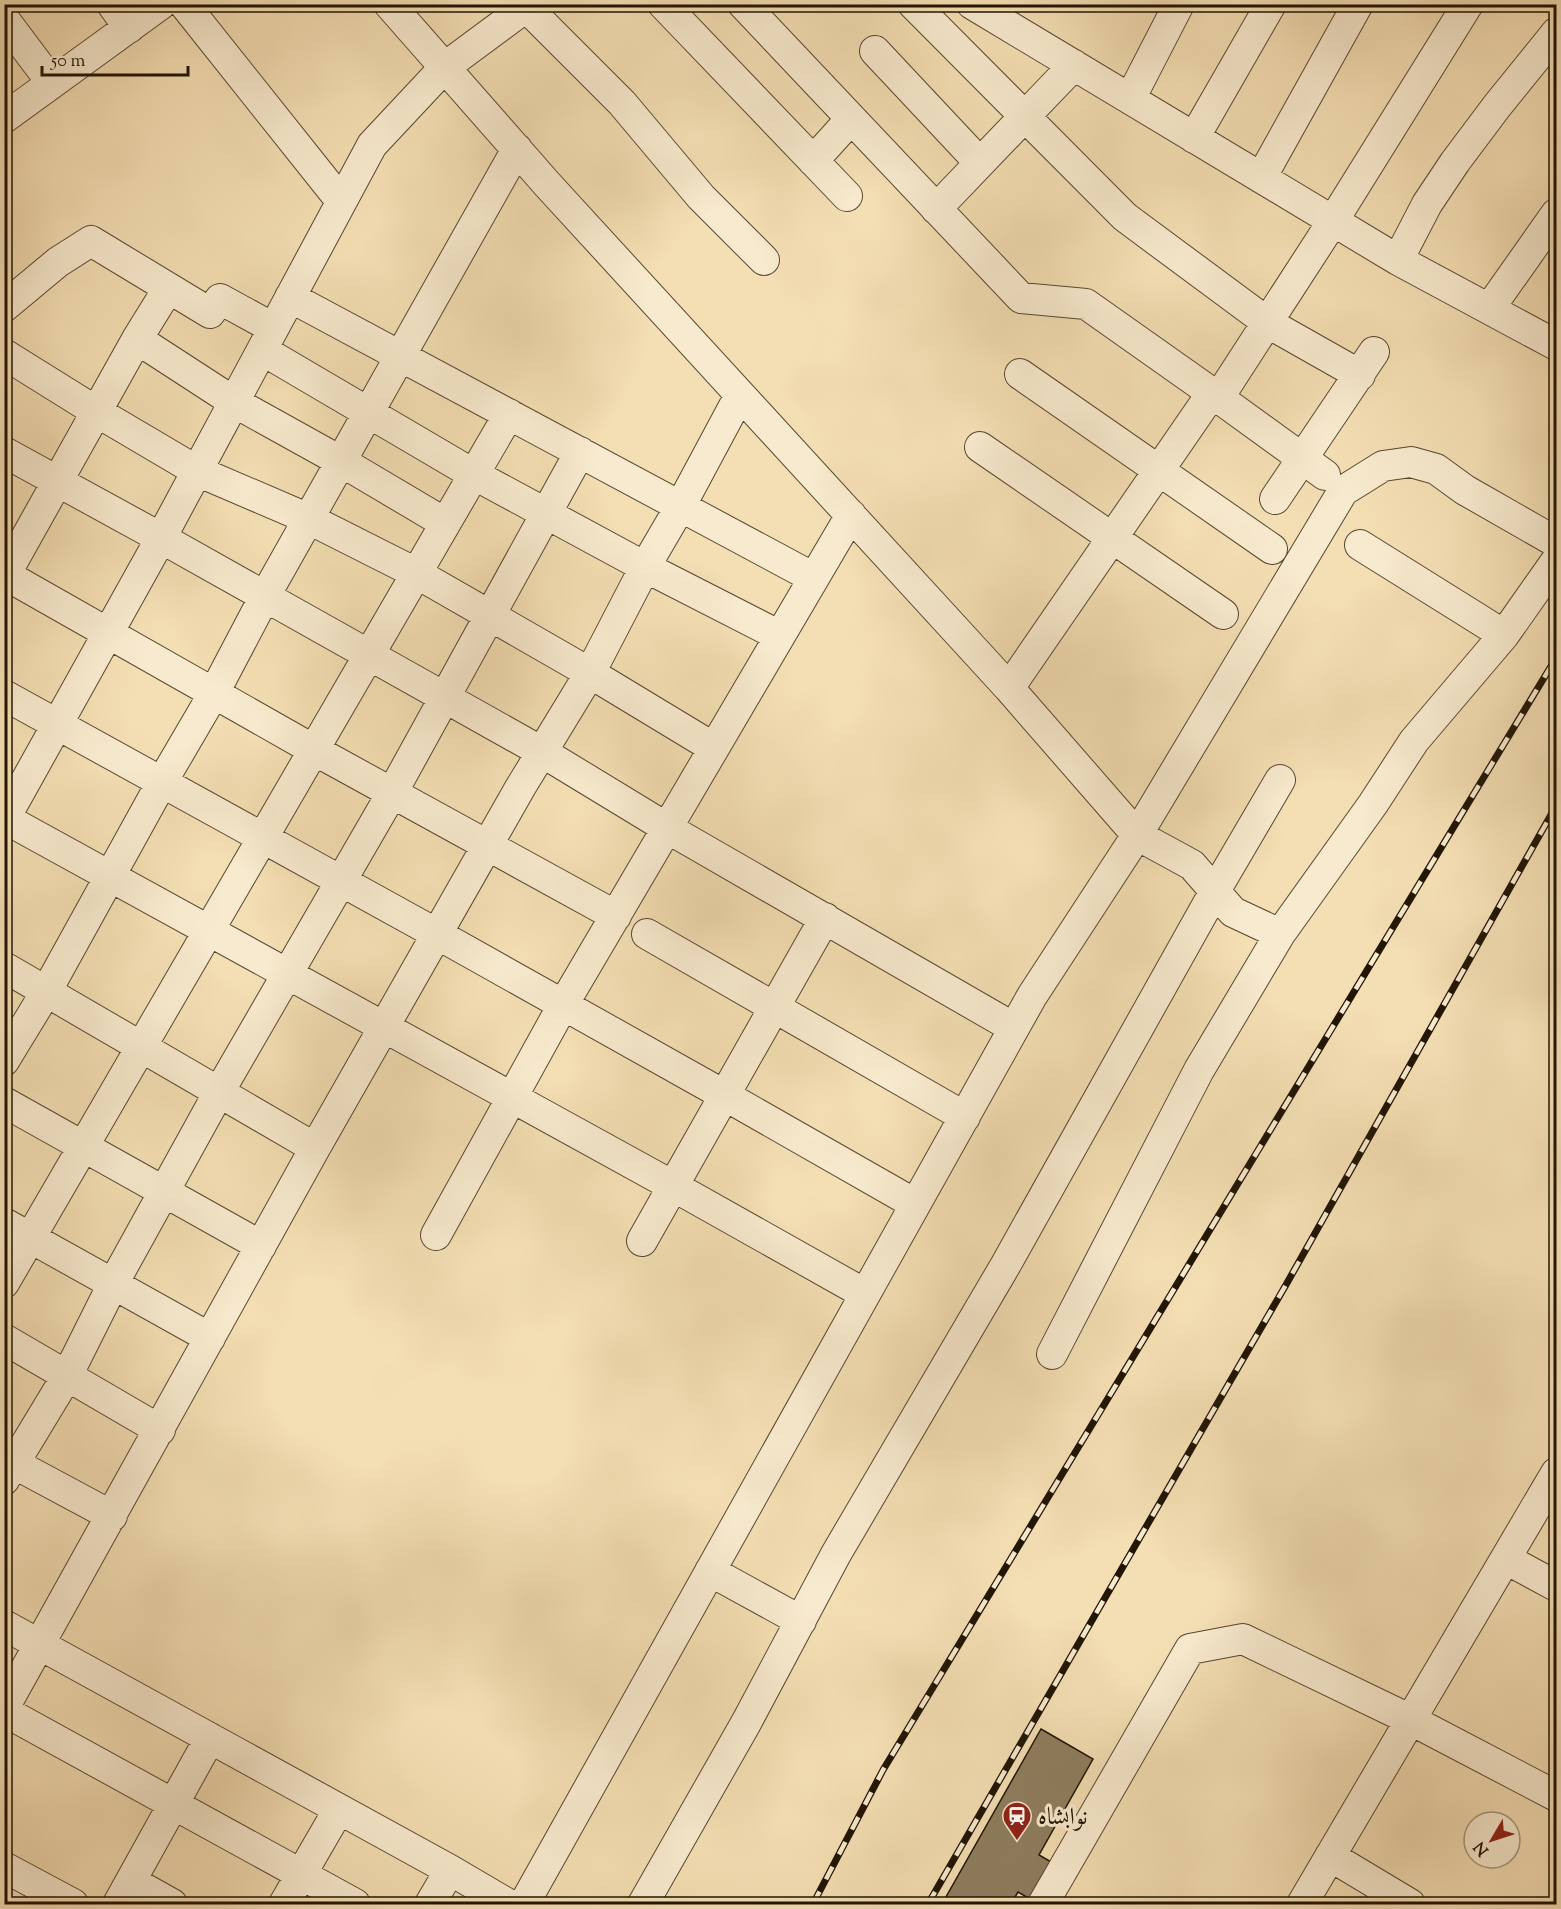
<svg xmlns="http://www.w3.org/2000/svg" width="1561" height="1909" viewBox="0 0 1561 1909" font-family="'Sorts Mill Goudy',Amiri,serif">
	<rect width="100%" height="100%" fill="#f4deb3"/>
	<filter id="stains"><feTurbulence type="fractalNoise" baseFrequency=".00333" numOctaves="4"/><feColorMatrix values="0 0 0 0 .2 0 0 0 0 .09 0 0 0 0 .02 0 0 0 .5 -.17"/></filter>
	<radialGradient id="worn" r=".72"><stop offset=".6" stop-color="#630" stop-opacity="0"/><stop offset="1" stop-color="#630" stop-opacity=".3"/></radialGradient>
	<!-- building -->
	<path fill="#8f7e5f" stroke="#211504" stroke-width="1.5" d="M 1041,1729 L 1093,1759 L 1039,1855 L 1060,1867 L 1039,1904 L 1018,1892 L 1011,1904 L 942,1904 Z"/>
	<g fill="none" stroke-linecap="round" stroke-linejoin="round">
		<!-- minor casing -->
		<g stroke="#564730" stroke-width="32">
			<path id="minor" d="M 112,4 L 129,28
				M 184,4 L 341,201
				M 389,4 L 547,184 L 1009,688 L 1137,835 L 1192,865 L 1233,912 L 1280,934 L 1373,804 L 1414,741 L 1504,635 L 1556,561
				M 663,4 L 847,196
				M 743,4 L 1021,298 L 1086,304 L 1212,393 L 1325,475
				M 913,4 L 1125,217 L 1268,323 L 1360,375
				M 972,4 L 1398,260 L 1556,345
				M 526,7 L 622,103 L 701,197 L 764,260
				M 4,19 L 52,83
				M 875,51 L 980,163
				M 1130,99 L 1179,4
				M 4,118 L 161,4
				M 1194,138 L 1271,4
				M 813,161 L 851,119
				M 1261,178 L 1358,4
				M 936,209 L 1074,65
				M 1398,260 L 1427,204 L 1455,162 L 1497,106 L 1556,33
				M 290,297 L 814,578
				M 4,307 L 58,262 L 91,241 L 210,313 L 220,299 L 273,328
				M 1489,309 L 1556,214
				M 137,339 L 234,402 L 342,462 L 445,523
				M 262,350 L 473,474 L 645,567 L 780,636
				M 4,354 L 97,412 L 197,471 L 309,519 L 416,573 L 590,673 L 714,748
				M 1020,374 L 1272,549
				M 1219,397 L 1333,221 L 1468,4
				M 980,447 L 1223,614
				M 4,452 L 161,538 L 542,752 L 667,828 L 1014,1028
				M 1275,499 L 1374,352
				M 1360,545 L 1504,635
				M 4,574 L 314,750 L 616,916
				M 4,577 L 137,339 L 168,289
				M 1009,688 L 1212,393
				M 4,695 L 437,934 L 724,1095 L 915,1204
				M 4,818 L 673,1186 L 865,1294
				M 4,820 L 161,538 L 372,145 L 445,67 L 530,4
				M 647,934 L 965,1117
				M 4,967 L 315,1148
				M 4,1061 L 46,992 L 162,782 L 214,693 L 265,596 L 517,149
				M 4,1102 L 261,1246
				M 4,1223 L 210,1338
				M 436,1235 L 563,1005 L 851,515
				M 642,1241 L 825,918
				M 4,1283 L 509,414
				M 4,1339 L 160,1430
				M 1052,1354 L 1199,1070 L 1280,934
				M 4,1458 L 112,1516
				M 4,1480 L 67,1376 L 113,1284 L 219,1092 L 392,793 L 580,452
				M 1506,1559 L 1556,1586
				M 710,1571 L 801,1621
				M 4,1625 L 450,1870 L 508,1904
				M 4,1708 L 315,1148 L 520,788 L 590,673 L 645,567 L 680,507 L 740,395
				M 4,1711 L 355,1904
				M 1330,1856 L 1410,1904
				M 4,1867 L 73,1904
				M 131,1881 L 172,1904
				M 118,1904 L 210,1738
				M 284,1904 L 339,1809
				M 430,1904 L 450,1870
				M 524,1904 L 1032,996 L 1137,835 L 1343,491 L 1383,466 L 1411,462 L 1436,469 L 1465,490 L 1556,542
				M 643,1904 L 746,1723 L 836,1554 L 1005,1266 L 1215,891 L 1280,780
				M 1043,1904 L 1190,1649 L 1243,1639 L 1411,1720 L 1556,1796
				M 1302,1904 L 1556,1473"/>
		</g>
		<!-- minor -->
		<use href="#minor" stroke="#f8eace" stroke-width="30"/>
		<!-- rail casing -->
		<g stroke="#211504" stroke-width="7">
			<path id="rail" d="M 813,1904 L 883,1770 L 1556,658
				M 928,1904 L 1287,1283 L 1556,806"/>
		</g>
		<!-- rail -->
		<use href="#rail" stroke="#f8eace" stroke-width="4.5" stroke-dasharray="14" stroke-linecap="butt"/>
	</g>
	<!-- icons -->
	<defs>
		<g id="station-pin" transform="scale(1.5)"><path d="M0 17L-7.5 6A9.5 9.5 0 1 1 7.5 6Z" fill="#8f2418" stroke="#f8eace"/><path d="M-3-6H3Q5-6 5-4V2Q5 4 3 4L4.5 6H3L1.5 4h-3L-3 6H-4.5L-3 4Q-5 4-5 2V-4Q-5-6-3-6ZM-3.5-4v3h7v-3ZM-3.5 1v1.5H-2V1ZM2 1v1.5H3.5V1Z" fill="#fff"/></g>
	</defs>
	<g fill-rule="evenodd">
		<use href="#station-pin" x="1017" y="1816"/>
	</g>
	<g text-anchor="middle" stroke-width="6" stroke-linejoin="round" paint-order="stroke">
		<!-- poi labels -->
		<g font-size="24" fill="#211504" stroke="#f8eace" text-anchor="start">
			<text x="1038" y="1824">نوابشاہ</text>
		</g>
	</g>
	<!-- margin -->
	<rect width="1561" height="1909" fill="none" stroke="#f4deb3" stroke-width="24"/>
	<rect x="6" y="6" width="1549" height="1897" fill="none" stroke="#211504" stroke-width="3"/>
	<rect x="12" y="12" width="1537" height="1885" fill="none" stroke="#211504" stroke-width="1.5"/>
	<!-- north arrow -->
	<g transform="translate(1492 1840) rotate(231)"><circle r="28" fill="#f8eace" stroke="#a2957d" stroke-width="1.5"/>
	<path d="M0-4.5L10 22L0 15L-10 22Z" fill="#8f2418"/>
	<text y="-9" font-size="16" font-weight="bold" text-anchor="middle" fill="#211504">N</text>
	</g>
	<!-- scale -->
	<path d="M42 66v9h146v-9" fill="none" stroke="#211504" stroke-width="3"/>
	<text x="51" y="66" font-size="18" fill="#211504" stroke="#f8eace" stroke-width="4.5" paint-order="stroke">50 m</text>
	<rect width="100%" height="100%" filter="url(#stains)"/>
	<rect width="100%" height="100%" fill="url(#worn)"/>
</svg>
